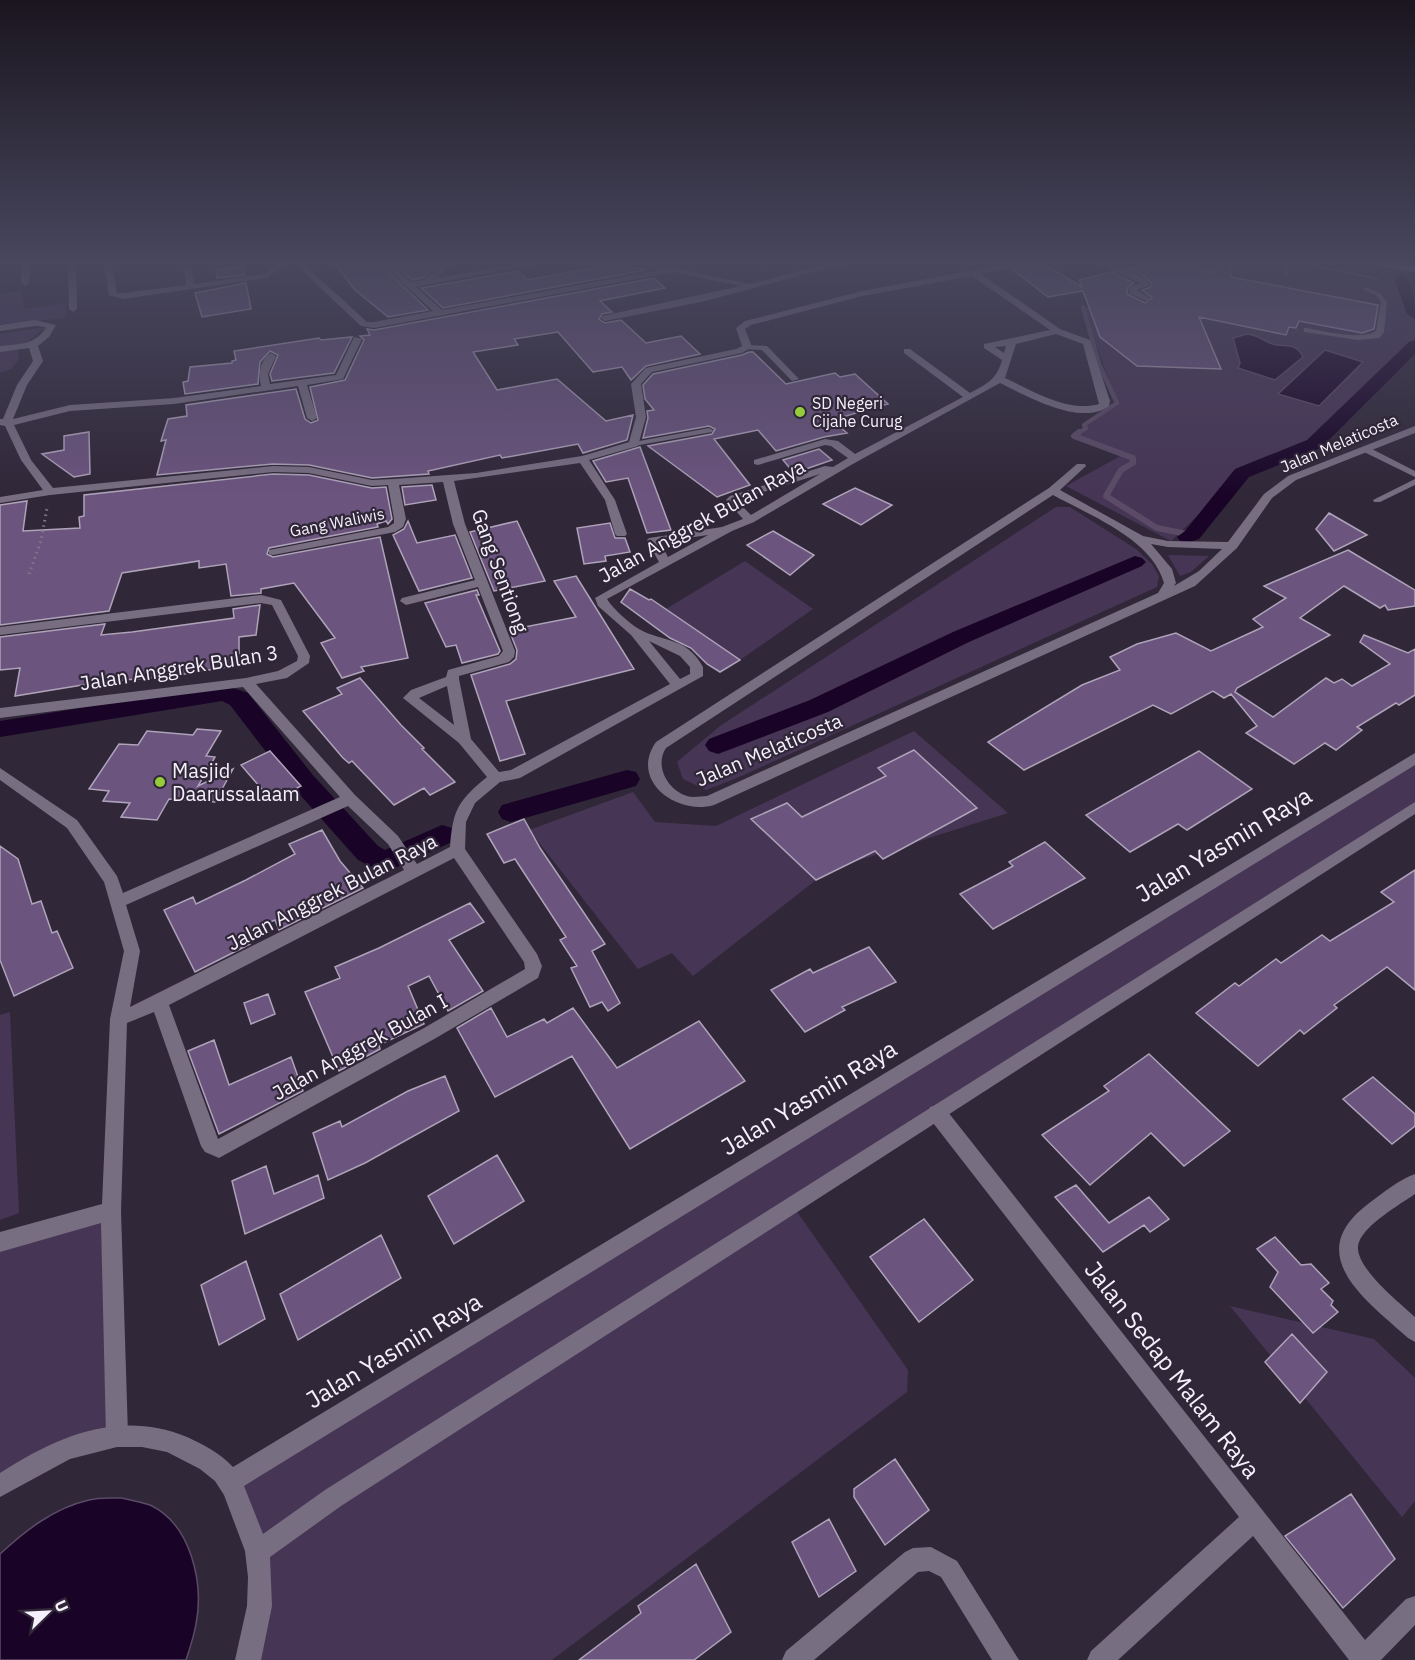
<svg xmlns="http://www.w3.org/2000/svg" width="1415" height="1660" viewBox="0 0 1415 1660" font-family="'IBM Plex Sans',sans-serif">
	<rect width="100%" height="100%" fill="#302738"/>
	<!-- green -->
	<path fill="#473556" d="M 1176,264 L 1382,264 L 1401,278 L 1415,314 L 1415,344 L 1314,444 L 1242,473 L 1171,541 L 1066,486 L 1124,454 L 1074,436 L 1117,403 L 1083,307 L 1180,309 L 1203,278 Z
		M 21,290 L 25,309 L 65,303 L 66,318 L 0,324 L 0,294 Z
		M 46,327 L 18,349 L 19,359 L 11,369 L 0,373 L 0,334 Z
		M 1056,507 L 1070,507 L 1136,549 L 1152,564 L 1159,576 L 1157,587 L 737,778 L 706,790 L 683,779 L 677,762 L 720,726 Z
		M 1168,555 L 1209,556 L 1191,572 L 1180,576 Z
		M 745,561 L 813,609 L 740,660 L 666,609 Z
		M 914,731 L 1008,813 L 850,863 L 816,880 L 693,976 L 672,953 L 638,969 L 529,830 L 633,792 L 655,822 L 716,826 Z
		M 1415,758 L 1415,807 L 793,1206 L 908,1370 L 907,1392 L 552,1660 L 249,1660 L 260,1600 L 230,1482 Z
		M 10,1012 L 19,1213 L 0,1220 L 0,1015 Z
		M 111,1211 L 117,1435 L 0,1479 L 0,1242 Z
		M 1230,1306 L 1374,1339 L 1415,1378 L 1415,1501 L 1402,1517 Z"/>
	<!-- water -->
	<path fill="#190427" stroke="#5b4b67" stroke-width="1.5" d="M 1247,334 C 1257,335 1261,339 1270,343 C 1281,349 1296,340 1303,357 L 1275,380 L 1238,368 L 1240,363 L 1233,338 Z
		M 1325,350 L 1363,362 L 1319,406 L 1278,394 Z
		M 122,1498 C 131,1500 141,1502 150,1505 C 191,1524 204,1583 196,1624 C 194,1636 190,1648 186,1660 L 0,1660 L 0,1554 C 26,1530 54,1508 89,1500 C 99,1497 112,1498 122,1498 Z"/>
	<g fill="none" stroke-linecap="round" stroke-linejoin="round">
		<!-- stream-far1 -->
		<path stroke="#5b4b67" stroke-width="4.5" d="M 1077,434 L 1086,428 L 1084,425 L 1117,403 L 1099,364 L 1083,307"/>
		<!-- stream -->
		<path stroke="#5b4b67" stroke-width="6" d="M 1079,432 L 1074,436 L 1133,458 L 1133,463 L 1121,470 L 1106,496 L 1157,528 L 1192,535"/>
		<!-- canal -->
		<path fill="#190427" fill-rule="evenodd" d="M 1401,274 C 1415,278 1415,305 1415,319 L 1407,314 L 1394,278 Z
			M 1415,340 L 1415,354 L 1321,448 L 1249,477 L 1199,539 L 1187,543 L 1180,541 L 1177,537 L 1185,531 L 1235,469 L 1307,440 L 1409,342 Z
			M 1135,556 L 1142,558 L 1146,562 L 1142,566 L 969,642 L 828,712 L 718,754 L 709,751 L 705,745 L 709,739 L 810,700 L 953,632 Z
			M 224,685 L 248,693 L 312,774 L 378,846 L 385,850 L 442,825 L 452,828 L 456,835 L 452,842 L 384,873 L 358,860 L 294,788 L 230,705 L 222,701 L 0,737 L 0,721 Z
			M 627,770 L 636,772 L 640,779 L 636,786 L 511,822 L 502,819 L 498,812 L 502,805 Z"/>
	</g>
	<!-- building -->
	<path fill="#6b547e" stroke="#aea3b9" stroke-width="1.5" d="M 335,264 L 380,264 L 428,310 L 388,317 L 354,289 Z
		M 394,264 L 440,264 L 423,278 L 412,280 Z
		M 589,264 L 614,264 L 646,270 L 443,308 L 421,288 L 519,271 L 527,280 L 593,268 Z
		M 1026,264 L 1044,264 L 1082,287 L 1079,280 L 1111,272 L 1134,283 L 1128,287 L 1127,294 L 1145,303 L 1152,298 L 1142,290 L 1151,287 L 1152,284 L 1141,274 L 1128,268 L 1143,264 L 1194,264 L 1211,274 L 1224,264 L 1230,264 L 1231,277 L 1378,305 L 1374,329 L 1362,333 L 1299,321 L 1296,328 L 1289,327 L 1286,335 L 1199,317 L 1221,369 L 1137,366 L 1100,337 L 1083,291 L 1048,297 L 1012,269 Z
		M 243,266 L 245,275 L 217,278 L 216,270 Z
		M 654,278 L 665,288 L 600,301 L 612,312 L 602,314 L 599,319 L 605,323 L 621,320 L 646,343 L 681,336 L 700,354 L 646,366 L 631,380 L 622,367 L 593,372 L 558,332 L 514,339 L 518,345 L 473,352 L 497,390 L 557,379 L 606,421 L 633,415 L 627,440 L 583,453 L 578,444 L 502,458 L 500,455 L 428,471 L 429,474 L 372,478 L 309,465 L 273,464 L 157,475 L 166,440 L 161,441 L 168,419 L 187,416 L 186,405 L 296,389 L 305,419 L 311,423 L 318,420 L 310,387 L 345,380 L 364,340 L 360,336 L 370,335 L 367,329 L 374,330 Z
		M 246,283 L 251,309 L 202,317 L 195,293 Z
		M 352,337 L 334,373 L 272,381 L 270,374 L 278,355 L 270,351 L 260,362 L 258,384 L 185,394 L 183,382 L 188,381 L 190,367 L 232,363 L 232,361 L 236,360 L 234,351 L 319,338 L 321,340 Z
		M 749,352 L 753,352 L 786,384 L 835,373 L 840,377 L 855,374 L 888,404 L 832,420 L 847,433 L 824,437 L 776,451 L 758,430 L 714,439 L 750,485 L 717,497 L 648,446 L 712,434 L 715,429 L 709,426 L 643,438 L 648,418 L 647,411 L 654,410 L 645,399 L 643,385 L 653,374 L 742,355 Z
		M 89,432 L 90,474 L 74,477 L 42,454 L 64,450 L 64,436 Z
		M 640,447 L 671,530 L 647,533 L 628,478 L 606,482 L 593,461 Z
		M 819,449 L 832,460 L 794,473 L 783,460 Z
		M 273,474 L 309,475 L 372,488 L 386,487 L 392,519 L 388,524 L 386,521 L 377,524 L 378,527 L 269,548 L 267,554 L 273,557 L 380,537 L 408,658 L 361,667 L 364,671 L 342,678 L 321,643 L 335,638 L 294,583 L 261,589 L 261,593 L 231,596 L 226,564 L 199,568 L 199,561 L 122,573 L 109,611 L 0,625 L 0,505 L 27,501 L 23,531 L 80,528 L 79,517 L 84,516 L 84,495 Z
		M 432,485 L 436,500 L 405,505 L 402,487 Z
		M 855,488 L 892,505 L 861,525 L 823,504 Z
		M 1329,513 L 1367,535 L 1334,551 L 1316,529 Z
		M 408,521 L 417,543 L 455,535 L 472,578 L 419,591 L 393,535 L 404,529 Z
		M 517,521 L 545,581 L 494,591 L 470,532 Z
		M 610,523 L 615,538 L 625,538 L 630,552 L 605,556 L 606,561 L 584,564 L 577,528 Z
		M 773,531 L 814,555 L 790,575 L 747,545 Z
		M 1348,550 L 1415,590 L 1415,606 L 1388,610 L 1385,605 L 1380,608 L 1344,586 L 1300,618 L 1330,635 L 1237,688 L 1235,692 L 1273,717 L 1326,678 L 1334,683 L 1342,679 L 1352,686 L 1390,664 L 1360,642 L 1364,635 L 1408,653 L 1415,649 L 1415,695 L 1399,705 L 1396,703 L 1357,727 L 1362,730 L 1336,750 L 1325,743 L 1294,764 L 1246,733 L 1257,726 L 1231,694 L 1224,698 L 1213,691 L 1171,714 L 1153,705 L 1024,770 L 988,742 L 1082,685 L 1120,670 L 1110,657 L 1137,644 L 1176,633 L 1211,651 L 1263,627 L 1253,619 L 1286,598 L 1264,586 Z
		M 576,576 L 634,669 L 506,701 L 525,754 L 500,761 L 471,675 L 510,664 L 516,659 L 517,650 L 509,630 L 576,617 L 554,581 Z
		M 630,589 L 649,600 L 651,599 L 740,660 L 720,672 L 707,664 L 691,648 L 670,638 L 621,602 Z
		M 477,590 L 479,595 L 476,595 L 500,651 L 498,654 L 462,663 L 456,645 L 446,647 L 425,603 Z
		M 260,605 L 256,635 L 239,637 L 239,665 L 172,676 L 101,682 L 15,696 L 20,668 L 0,670 L 0,637 L 105,624 L 101,635 L 132,632 L 234,618 L 233,609 Z
		M 360,678 L 401,725 L 424,748 L 422,749 L 455,782 L 430,795 L 424,788 L 394,805 L 352,761 L 349,763 L 343,758 L 303,711 L 342,694 L 337,688 Z
		M 197,729 L 221,731 L 206,756 L 215,757 L 198,786 L 233,769 L 215,802 L 169,799 L 157,820 L 121,817 L 130,803 L 103,801 L 109,791 L 89,789 L 119,744 L 138,745 L 147,731 L 193,735 Z
		M 914,750 L 977,808 L 883,859 L 875,851 L 816,880 L 751,819 L 787,803 L 802,817 L 886,776 L 878,768 Z
		M 270,751 L 301,786 L 272,801 L 241,765 Z
		M 1199,751 L 1252,789 L 1187,830 L 1178,824 L 1130,852 L 1086,815 Z
		M 524,819 L 540,848 L 605,944 L 592,951 L 620,1003 L 608,1011 L 602,1002 L 590,1007 L 571,968 L 577,966 L 560,940 L 566,937 L 515,859 L 504,863 L 487,834 Z
		M 322,830 L 340,861 L 363,888 L 279,930 L 275,920 L 246,932 L 250,944 L 195,972 L 164,910 L 193,897 L 196,904 L 246,880 L 295,854 L 289,844 Z
		M 1045,842 L 1085,878 L 993,929 L 960,894 L 1013,866 L 1009,862 Z
		M 0,846 L 18,859 L 32,904 L 41,901 L 52,933 L 57,931 L 73,968 L 14,996 L 0,960 Z
		M 1415,870 L 1415,990 L 1387,967 L 1334,1005 L 1337,1008 L 1304,1034 L 1300,1030 L 1258,1066 L 1196,1013 L 1235,983 L 1239,986 L 1276,959 L 1281,963 L 1322,935 L 1330,941 L 1394,902 L 1381,892 Z
		M 470,903 L 484,922 L 449,940 L 483,991 L 448,1011 L 429,976 L 408,986 L 424,1024 L 379,1045 L 380,1049 L 339,1071 L 305,992 L 340,978 L 335,967 L 379,948 Z
		M 869,947 L 896,982 L 842,1007 L 845,1010 L 805,1032 L 771,990 L 810,969 L 813,973 Z
		M 268,994 L 275,1014 L 251,1024 L 244,1003 Z
		M 491,1008 L 507,1037 L 544,1019 L 547,1023 L 573,1008 L 617,1068 L 699,1021 L 745,1081 L 630,1149 L 572,1056 L 495,1097 L 457,1028 Z
		M 214,1040 L 229,1085 L 291,1057 L 303,1091 L 219,1134 L 188,1051 Z
		M 1149,1054 L 1230,1131 L 1184,1166 L 1151,1133 L 1090,1185 L 1042,1135 L 1109,1091 L 1104,1086 Z
		M 445,1076 L 459,1111 L 365,1163 L 328,1180 L 313,1133 L 340,1121 L 342,1127 L 408,1091 Z
		M 1373,1077 L 1415,1114 L 1415,1126 L 1392,1144 L 1343,1099 Z
		M 497,1155 L 524,1201 L 454,1244 L 428,1196 Z
		M 266,1166 L 274,1194 L 318,1175 L 324,1198 L 245,1234 L 232,1181 Z
		M 1076,1185 L 1109,1223 L 1149,1197 L 1169,1219 L 1150,1232 L 1144,1225 L 1103,1252 L 1055,1197 Z
		M 924,1219 L 973,1280 L 919,1322 L 870,1257 Z
		M 381,1235 L 401,1278 L 298,1340 L 280,1294 Z
		M 1275,1237 L 1301,1265 L 1311,1264 L 1329,1283 L 1321,1289 L 1333,1301 L 1331,1305 L 1338,1312 L 1313,1333 L 1270,1287 L 1278,1272 L 1257,1249 Z
		M 246,1261 L 265,1319 L 219,1345 L 201,1285 Z
		M 1292,1334 L 1327,1372 L 1300,1403 L 1265,1362 Z
		M 895,1459 L 929,1510 L 885,1545 L 854,1497 L 854,1489 Z
		M 1351,1494 L 1395,1559 L 1343,1608 L 1285,1536 Z
		M 829,1519 L 856,1571 L 819,1597 L 792,1542 Z
		M 696,1564 L 731,1632 L 694,1660 L 579,1660 L 641,1613 L 638,1606 Z"/>
	<g fill="none" stroke-linecap="round" stroke-linejoin="round">
		<!-- path -->
		<path stroke="#807887" stroke-width="3" stroke-dasharray="1.5 4" stroke-linecap="butt" d="M 29,574 L 41,541 L 47,508"/>
		<!-- service -->
		<path fill="#786e82" fill-rule="evenodd" d="M 1196,264 L 1204,264 L 1211,267 L 1215,264 L 1222,264 L 1212,272 Z
			M 1284,264 L 1290,264 L 1288,275 L 1283,274 Z
			M 1302,264 L 1315,264 L 1379,278 L 1376,280 Z
			M 1366,287 L 1380,293 L 1387,302 L 1384,332 L 1379,338 L 1358,340 L 1304,332 L 1304,328 L 1307,328 C 1324,331 1362,341 1376,331 L 1381,302 L 1376,295 L 1364,290 L 1364,288 Z
			M 744,345 L 767,346 L 799,379 L 792,381 L 762,350 L 744,349 Z
			M 709,428 L 713,430 L 712,432 L 634,446 L 630,444 L 634,442 Z
			M 1362,447 L 1368,447 L 1415,471 L 1415,477 L 1362,451 Z
			M 1415,479 L 1415,485 L 1380,502 L 1374,502 L 1373,500 Z"/>
		<!-- minor -->
		<path fill="#786e82" fill-rule="evenodd" d="M 22,264 L 30,264 L 29,283 L 25,286 L 21,283 Z
			M 68,264 L 76,264 L 77,309 L 73,312 L 69,309 Z
			M 104,264 L 112,264 L 117,293 L 123,293 L 186,285 L 183,264 L 191,264 L 194,284 L 265,274 L 276,264 L 285,264 L 267,278 L 123,299 L 109,295 Z
			M 295,264 L 304,264 L 367,322 L 374,322 L 433,311 L 382,264 L 391,264 L 411,282 L 424,280 L 443,264 L 452,264 L 437,278 L 516,264 L 534,264 L 416,287 L 442,310 L 660,270 L 639,264 L 655,264 L 750,284 L 815,267 L 812,264 L 844,264 L 701,302 L 605,321 L 601,318 L 602,316 L 741,286 L 673,272 L 374,328 L 361,326 Z
			M 1007,264 L 1024,264 L 981,274 L 1060,329 L 1090,340 L 1110,401 L 1109,406 C 1081,427 1027,396 1000,383 L 851,465 L 754,522 L 732,531 L 607,599 C 613,609 629,623 639,629 C 664,643 686,636 703,667 L 703,676 L 520,778 L 500,782 L 475,803 L 466,822 L 465,849 L 537,954 L 542,966 L 538,978 L 436,1038 L 219,1158 L 205,1152 L 201,1146 L 154,1012 L 127,1023 L 121,1211 L 128,1435 L 125,1443 L 117,1446 L 109,1443 L 106,1435 L 101,1223 L 0,1252 L 0,1232 L 102,1204 L 110,1019 L 124,951 L 104,882 L 67,828 L 0,780 L 0,768 L 77,820 L 117,876 L 123,893 L 340,797 L 243,687 L 0,718 L 0,708 L 246,678 L 278,671 L 297,661 L 298,656 L 272,605 L 261,603 L 0,635 L 0,627 L 261,595 L 281,600 L 310,656 L 309,663 L 287,678 L 256,684 L 355,795 L 398,836 L 417,864 L 450,847 C 453,809 458,801 487,777 L 459,743 L 403,698 L 411,690 L 446,677 L 448,670 L 499,656 L 503,651 L 478,587 L 406,605 L 400,601 L 402,598 L 475,580 L 453,524 L 443,482 L 399,485 L 406,519 L 403,527 L 395,532 L 273,555 L 269,554 L 269,550 L 388,527 L 394,523 L 394,519 L 388,485 L 372,486 L 309,473 L 273,472 L 50,495 L 0,503 L 0,497 L 43,490 L 21,460 L 5,426 L 0,425 L 0,419 L 3,419 L 17,385 L 33,361 L 29,348 L 0,352 L 0,346 C 19,344 36,345 46,327 L 35,326 L 0,331 L 0,325 L 35,320 L 56,325 L 49,337 L 38,346 L 43,361 L 27,385 L 13,419 L 70,405 L 174,398 L 261,386 C 258,374 260,359 271,353 L 276,356 L 268,374 L 270,384 L 336,375 L 354,337 L 362,339 L 343,379 L 307,385 L 317,418 L 312,421 L 307,418 L 298,386 L 174,404 L 70,411 L 14,425 L 31,460 L 53,488 L 273,466 L 309,467 L 372,480 L 393,479 L 476,473 L 582,456 L 629,442 L 636,417 L 631,384 L 646,368 L 736,349 L 742,346 L 736,328 L 745,321 L 862,291 ZM 972,276 L 1050,330 L 984,344 L 984,348 L 1002,360 C 997,379 987,384 970,393 L 910,349 L 904,349 L 904,353 L 963,397 L 855,454 L 838,441 L 825,439 L 754,460 L 754,464 L 758,465 L 825,445 L 831,446 L 848,458 L 833,467 L 825,466 L 730,496 L 726,500 L 743,519 L 722,527 L 649,538 L 647,540 L 659,562 L 595,598 L 598,606 L 631,635 L 670,684 L 511,770 L 499,772 L 471,739 L 459,679 L 459,676 L 509,662 L 514,657 L 515,651 L 465,524 L 454,481 L 580,463 L 605,500 L 615,534 L 617,536 L 625,536 L 627,534 L 615,500 L 589,460 L 638,446 L 646,417 L 641,384 L 652,372 L 742,353 L 752,347 L 745,329 L 751,325 L 862,296 ZM 1056,334 L 1083,344 L 1099,404 C 1067,413 1033,391 1005,378 L 1016,344 ZM 1006,346 L 1004,353 L 995,347 ZM 820,474 L 751,515 L 737,501 L 738,500 ZM 708,535 L 668,557 L 660,542 ZM 649,641 L 680,656 L 690,667 L 690,674 L 680,679 ZM 447,686 L 454,725 L 419,698 ZM 348,806 L 388,844 L 404,870 L 130,1007 L 140,951 L 126,905 ZM 454,858 L 524,962 L 525,969 L 424,1028 L 218,1139 L 169,1005 Z
			M 1099,264 C 1114,264 1141,272 1150,285 L 1137,290 L 1150,298 L 1146,301 L 1129,293 L 1130,287 L 1140,283 Z
			M 1415,426 L 1415,433 L 1296,480 L 1272,498 L 1237,548 L 1195,586 L 714,805 C 676,816 629,780 656,742 L 1049,488 L 1077,464 L 1085,464 L 1086,466 L 1060,490 L 1143,536 L 1168,541 L 1228,542 L 1264,494 L 1288,476 ZM 1053,495 C 1091,516 1152,539 1164,583 L 1158,593 L 707,796 C 701,796 693,798 687,796 C 668,790 654,766 666,748 ZM 1151,544 L 1168,547 L 1222,549 L 1199,571 L 1174,586 L 1176,583 L 1172,569 Z
			M 937,1105 L 944,1107 L 1365,1640 L 1406,1599 L 1415,1596 L 1415,1625 L 1381,1660 L 1349,1660 L 1253,1536 L 1118,1660 L 1087,1660 L 1091,1651 L 1239,1517 L 930,1119 L 928,1113 L 930,1107 Z
			M 1415,1174 L 1415,1194 C 1399,1205 1366,1224 1359,1242 C 1350,1264 1400,1303 1415,1317 L 1415,1342 L 1408,1338 C 1366,1300 1301,1255 1368,1204 C 1383,1193 1398,1180 1415,1174 Z
			M 931,1547 L 957,1561 L 1019,1660 L 992,1660 L 941,1577 L 929,1571 L 918,1572 L 814,1660 L 782,1660 L 786,1651 L 905,1552 L 913,1548 Z"/>
		<!-- tertiary -->
		<path fill="#786e82" fill-rule="evenodd" d="M 1415,753 L 1415,765 L 244,1486 L 263,1534 L 325,1490 L 1415,802 L 1415,814 L 341,1506 L 270,1557 L 272,1606 L 261,1660 L 235,1660 L 247,1606 L 248,1577 L 245,1551 L 224,1495 L 215,1481 L 200,1469 L 167,1452 L 142,1447 L 117,1447 L 70,1459 L 0,1497 L 0,1473 C 57,1436 120,1409 187,1437 C 204,1445 220,1453 233,1467 Z"/>
		<!-- trunk -->
		<path fill="#d4bdea" fill-rule="evenodd" d="M 1378,264 L 1415,266 L 1415,272 L 1382,267 Z"/>
	</g>
	<!-- sky -->
	<linearGradient id="sky" x2="0" y2="1"><stop stop-color="#1a151f"/><stop offset="0.53" stop-color="#48475e"/><stop offset="1" stop-color="#48475e" stop-opacity="0"/></linearGradient>
	<rect width="1415" height="496" fill="url(#sky)"/>
	<!-- markers -->
	<g fill="#94cc3c" stroke="#302738" stroke-width="2">
		<circle cx="800" cy="412" r="6"/>
		<circle cx="160" cy="782" r="6"/>
	</g>
	<g text-anchor="middle" stroke-width="4.5" stroke-linejoin="round" paint-order="stroke">
		<!-- far-poi labels -->
		<g font-size="16" fill="#f6f0fc" stroke="#302738" text-anchor="start">
			<text x="812" y="409">SD Negeri<tspan x="812" dy="18">Cijahe Curug</tspan></text>
		</g>
		<!-- far-street labels -->
		<g font-size="16" fill="#f6f0fc" stroke="#302738">
			<text transform="translate(1339 443) rotate(-23)" y="6">Jalan Melaticosta</text>
			<text transform="translate(337 522) rotate(-11)" y="6">Gang Waliwis</text>
		</g>
		<!-- street labels -->
		<g font-size="20" fill="#f6f0fc" stroke="#302738">
			<text transform="translate(702 521) rotate(-29)" y="7">Jalan Anggrek Bulan Raya</text>
			<text transform="translate(500 571) rotate(70)" y="7">Gang Sentiong</text>
			<text transform="translate(179 668) rotate(-9)" y="7">Jalan Anggrek Bulan 3</text>
			<text transform="translate(769 750) rotate(-23)" y="7">Jalan Melaticosta</text>
			<text transform="translate(332 892) rotate(-27)" y="7">Jalan Anggrek Bulan Raya</text>
			<text transform="translate(360 1047) rotate(-29)" y="7">Jalan Anggrek Bulan I</text>
		</g>
		<!-- poi labels -->
		<g font-size="20" fill="#f6f0fc" stroke="#302738" text-anchor="start">
			<text x="172" y="778">Masjid<tspan x="172" dy="23">Daarussalaam</tspan></text>
		</g>
		<!-- near-street labels -->
		<g font-size="24" fill="#f6f0fc" stroke="#302738">
			<text transform="translate(1224 845) rotate(-31)" y="8">Jalan Yasmin Raya</text>
			<text transform="translate(809 1098) rotate(-31)" y="8">Jalan Yasmin Raya</text>
			<text transform="translate(394 1351) rotate(-31)" y="8">Jalan Yasmin Raya</text>
			<text transform="translate(1172 1370) rotate(52)" y="8">Jalan Sedap Malam Raya</text>
		</g>
	</g>
	<!-- north arrow -->
	<g transform="translate(48 1612) rotate(66)" stroke="#302738" stroke-width="4.5" paint-order="stroke">
	<path d="M0-4.5L10 22L0 15L-10 22Z" fill="#f6f0fc"/>
	<text y="-9" font-size="16" font-weight="bold" text-anchor="middle" fill="#f6f0fc">U</text>
	</g>
</svg>
